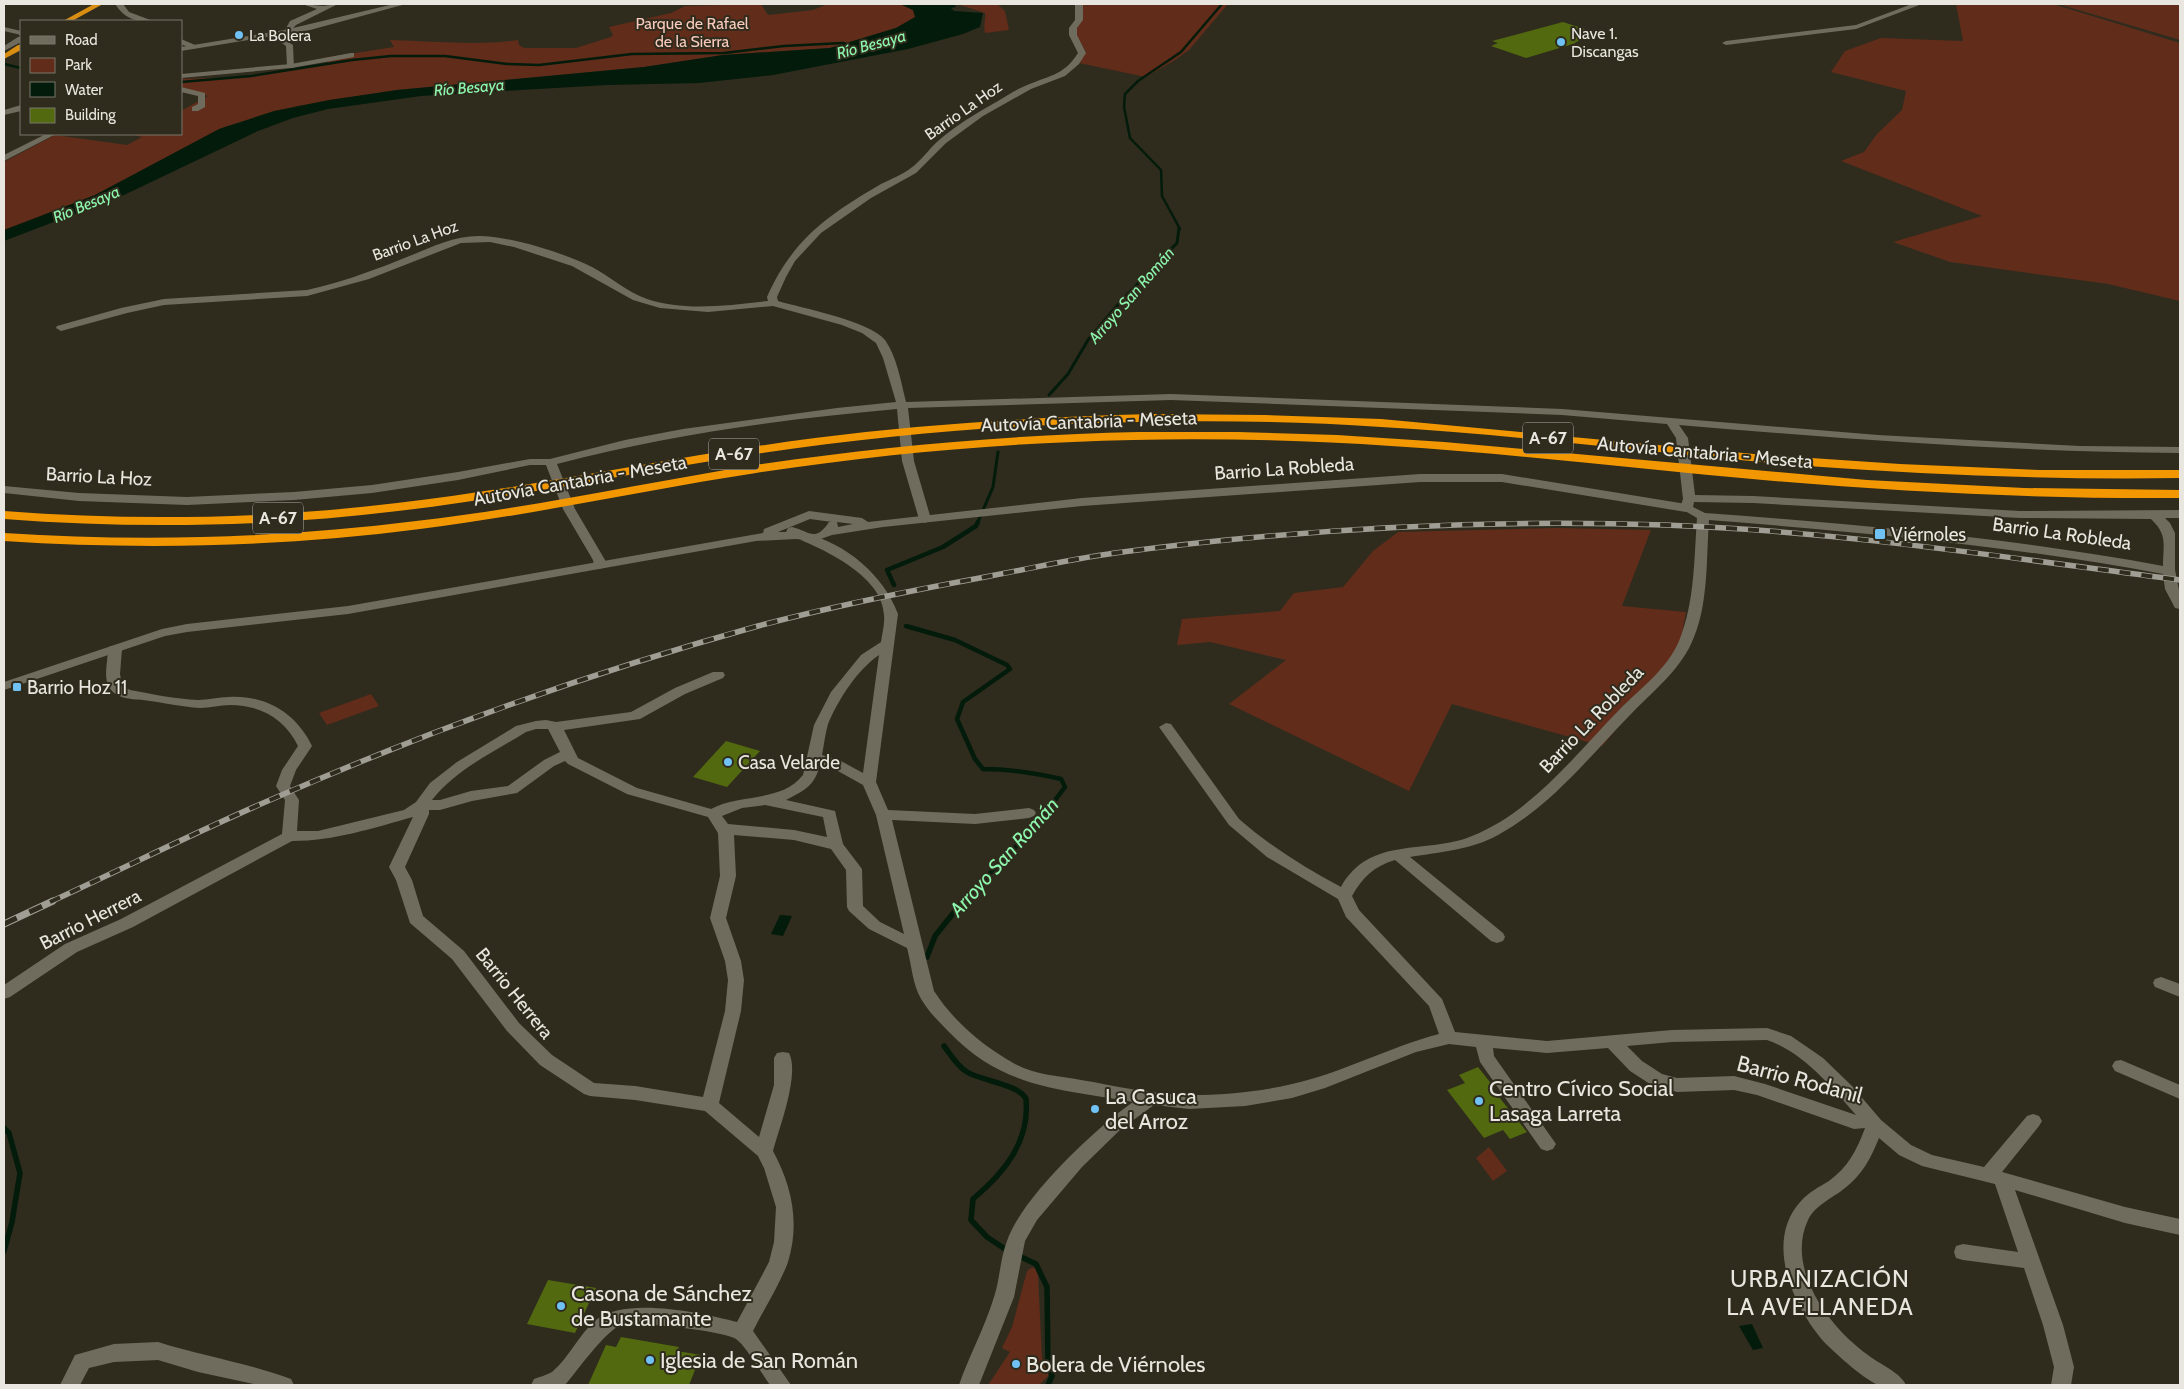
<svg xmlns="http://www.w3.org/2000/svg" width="2184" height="1389" viewBox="0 0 2184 1389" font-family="Cabin,sans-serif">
	<rect width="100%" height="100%" fill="#2f2c1e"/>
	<!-- green -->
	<path fill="#612c1a" d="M 761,4 L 768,15 L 813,10 L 828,4 L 900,4 L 913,10 L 916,17 L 896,28 L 830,48 L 723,55 L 644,67 L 397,90 L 298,106 L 224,127 L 90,198 L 4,230 L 4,162 L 55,135 L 127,145 L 142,137 L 129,134 L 181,134 L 181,111 L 208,96 L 181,87 L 181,79 L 236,77 L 328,63 L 323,58 L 394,47 L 390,40 C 433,41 476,46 518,40 L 519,45 L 524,48 L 576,48 L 611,37 L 613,35 L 609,27 L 671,13 L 685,6 Z
		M 957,4 L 997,4 L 1005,11 L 1009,30 L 985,33 C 983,25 986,20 985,13 Z
		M 1082,4 L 1228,4 L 1189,50 L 1175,60 L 1146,77 L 1079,63 L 1086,52 L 1075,32 L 1082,19 Z
		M 1956,4 L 2053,4 L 2180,43 L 2180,301 L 2108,284 L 1950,262 L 1893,242 L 1982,216 L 1841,161 L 1864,152 L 1877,134 L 1902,110 L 1906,91 L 1831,72 L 1845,51 L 1881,38 L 1963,41 Z
		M 2058,4 L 2180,4 L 2180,40 L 2167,36 Z
		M 1559,528 L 1651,530 L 1622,606 L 1686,612 L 1678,656 L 1602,746 L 1452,704 L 1409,791 L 1229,704 L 1286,660 L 1210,642 L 1177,645 L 1182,619 L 1280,611 L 1294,593 L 1343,587 L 1373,551 L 1398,532 Z
		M 371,694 L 379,706 L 327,725 L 319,713 Z
		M 1489,1147 L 1507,1171 L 1493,1181 L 1476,1158 Z
		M 1031,1268 L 1035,1268 L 1038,1275 L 1042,1358 L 1049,1375 L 1039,1385 L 988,1385 L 1010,1352 L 1002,1348 L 1012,1327 L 1027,1271 Z"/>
	<!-- water -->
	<path fill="#031b0b" d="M 900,4 L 954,4 L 956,7 L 951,8 L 954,11 L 983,13 L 980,27 L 963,34 L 908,49 L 773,75 L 699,83 L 607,85 L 421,96 L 328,109 L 293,118 L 258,131 L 124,195 L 4,241 L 4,230 L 95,195 L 219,129 L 274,111 L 329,100 L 397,90 L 644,67 L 723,55 L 830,48 L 896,28 L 915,17 L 913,10 Z
		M 780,915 L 792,916 L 783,936 L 771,934 Z
		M 1752,1324 L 1763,1348 L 1753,1350 L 1739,1326 Z"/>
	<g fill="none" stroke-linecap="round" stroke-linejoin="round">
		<!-- stream-far3 -->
		<path stroke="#031b0b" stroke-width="2.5" d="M 4,64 L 21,68
			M 181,82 L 251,76 L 352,60 L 391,56 L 445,56 L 507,64 L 539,65 L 632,54 L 724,53 L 784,46 L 843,43 L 849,45
			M 1180,229 L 1162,196 L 1161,170 L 1130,138 L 1124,107 L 1125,94 L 1138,81 L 1181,52 L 1222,4"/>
		<!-- stream-far2 -->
		<path stroke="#031b0b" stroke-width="3" d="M 1049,395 L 1068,374 L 1088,340 L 1122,300 L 1177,243 L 1179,228
			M 977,524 L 993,487 L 998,452"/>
		<!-- stream-far1 -->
		<path stroke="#031b0b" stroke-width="4.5" d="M 894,585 L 887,570 L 943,547 L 976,526 L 978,522
			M 906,626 L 955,640 L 1007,665 L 1010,669 L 963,702 L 957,719 L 975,759 L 983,769 C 1009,769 1035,773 1061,779 L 1065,787 L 1034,828 L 962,902"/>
		<!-- stream -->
		<path stroke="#031b0b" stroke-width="5.5" d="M 927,957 L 935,936 L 963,901
			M 944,1046 C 951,1055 957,1066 967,1072 C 982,1081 1019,1084 1026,1099 C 1030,1142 1004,1173 973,1199 L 971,1220 L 987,1237 L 1008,1251
			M 4,1128 L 9,1133 L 20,1173 L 12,1222 L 4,1251
			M 1017,1255 L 1036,1264 L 1047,1287 L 1048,1365 L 1052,1376 L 1048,1385"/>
	</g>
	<!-- building -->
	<path fill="#52690f" d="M 1563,22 L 1594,32 L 1573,44 L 1526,58 L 1491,46 L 1498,43 L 1492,41 Z
		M 726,741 L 760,751 L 727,787 L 693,777 Z
		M 1478,1067 L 1493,1086 L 1491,1087 L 1527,1132 L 1510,1139 L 1503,1130 L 1484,1138 L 1447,1090 L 1465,1083 L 1459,1075 Z
		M 548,1280 L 596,1288 L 575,1333 L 527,1324 Z
		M 621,1337 L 679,1347 L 677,1351 L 701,1355 L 689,1385 L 588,1385 L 606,1345 L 616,1347 Z"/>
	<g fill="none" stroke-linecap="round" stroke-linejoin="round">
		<!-- pedestrian -->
		<path fill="#706c5d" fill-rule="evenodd" d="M 274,33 L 293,45 L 294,68 L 287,66 L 286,46 L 272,36 L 272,34 Z"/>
		<!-- minor -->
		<path fill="#706c5d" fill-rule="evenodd" d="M 302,4 L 323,6 L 338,4 L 296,25 L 293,28 L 394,4 L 406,4 L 310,30 L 181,51 L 181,47 L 285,30 L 290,21 L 317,9 Z
			M 1075,4 L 1083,4 L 1083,20 L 1077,28 L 1077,35 L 1086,53 L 1079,64 L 1065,76 L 1031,89 L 983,116 L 946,143 L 916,173 L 871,198 L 821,233 L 795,261 L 786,277 L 777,297 L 778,301 C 802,308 870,321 885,340 C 897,357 901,382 906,402 L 1171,394 L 1562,409 L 1878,435 L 2080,446 L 2180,447 L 2180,453 C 2012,452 1846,439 1679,425 L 1688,438 L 1695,495 L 1753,496 L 2020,511 L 2180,510 L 2180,518 L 2165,518 L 2170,523 L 2175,533 L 2175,570 L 2180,595 L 2180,609 L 2175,608 L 2165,589 L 2163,574 C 2013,546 1861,532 1709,520 C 1706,560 1709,607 1691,644 C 1678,672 1651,693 1630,715 C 1589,757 1550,807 1498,835 C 1471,850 1440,852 1410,857 L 1503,933 L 1505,937 L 1503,941 L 1497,943 L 1491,941 L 1395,860 C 1374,866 1362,878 1352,896 L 1359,910 L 1442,999 L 1455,1032 L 1547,1041 L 1672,1030 L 1767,1028 L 1791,1036 L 1823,1058 L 1852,1086 L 1881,1120 L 1911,1145 L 1932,1155 L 1984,1167 L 2027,1116 L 2033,1114 L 2039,1116 L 2042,1121 L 2039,1126 L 2002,1172 L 2125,1207 L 2180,1219 L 2180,1235 L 2125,1223 L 2015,1190 L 2063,1325 L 2074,1367 L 2071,1385 L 2051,1385 L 2054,1367 L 2043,1325 L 2024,1268 L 1963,1260 L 1956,1258 L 1954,1252 L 1956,1246 L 1963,1244 L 2018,1252 L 1995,1184 L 1922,1166 L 1899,1155 L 1879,1138 C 1871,1158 1862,1175 1845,1188 C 1833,1198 1815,1205 1808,1220 C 1785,1269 1830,1328 1868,1355 C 1879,1364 1900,1372 1906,1385 C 1899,1385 1887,1387 1879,1385 C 1867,1382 1835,1353 1825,1343 C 1794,1308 1763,1242 1801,1201 C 1809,1192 1819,1187 1829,1181 C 1848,1167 1857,1150 1865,1128 L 1854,1129 L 1757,1095 L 1734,1090 L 1677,1092 L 1650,1084 L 1630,1071 L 1608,1048 L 1547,1053 L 1493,1048 L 1494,1056 L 1556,1144 L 1553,1149 L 1547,1151 L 1541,1149 L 1480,1062 L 1476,1047 L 1449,1044 L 1416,1052 L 1325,1088 L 1292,1098 L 1245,1106 L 1189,1109 L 1154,1105 L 1121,1129 L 1082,1167 L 1037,1220 L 1025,1241 L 1014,1297 L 979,1385 L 959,1385 C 969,1356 985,1327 994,1297 C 1000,1279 1000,1259 1007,1241 C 1022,1197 1095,1129 1133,1102 C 1060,1089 1004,1089 949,1032 C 937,1020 925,1008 918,993 C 912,979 911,962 907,948 L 869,929 L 849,911 L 847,907 L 846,870 L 831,849 L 794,840 L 734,835 L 736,876 L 726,918 L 741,961 L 744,980 L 741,1011 L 719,1103 L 759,1137 L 774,1085 L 774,1058 L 777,1053 L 783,1052 L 789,1053 C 800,1074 779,1129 773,1151 C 792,1186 800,1223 788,1262 C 780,1284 764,1309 753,1331 L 791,1385 L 770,1385 C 762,1374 746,1346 736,1339 C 724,1331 632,1320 619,1326 C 603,1334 578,1370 565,1385 L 531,1385 L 534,1379 C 539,1377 547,1375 552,1372 C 569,1358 579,1334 596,1320 C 625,1296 703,1313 737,1322 L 769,1262 L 774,1242 L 776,1207 L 764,1168 L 758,1156 L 705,1111 L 635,1100 L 590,1096 L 584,1094 L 540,1065 L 507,1031 L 452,959 L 410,923 L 396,880 L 389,867 L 413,817 C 373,828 334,841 292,841 L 133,927 L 77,952 L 10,997 L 4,999 L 4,985 L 65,944 L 121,919 L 282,834 L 285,800 L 276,786 L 282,770 L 298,746 C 285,719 261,705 230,705 C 220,705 210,708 200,708 C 181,707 162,702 143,700 C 131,699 116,699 109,687 C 103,676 108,661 108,649 L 110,646 L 120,646 L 122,649 L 120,674 L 122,686 L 130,690 C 152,694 175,699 198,700 C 209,700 218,697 229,697 C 266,695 296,713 312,746 L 296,770 L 290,786 L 299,800 L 297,831 L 318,831 L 404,810 L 416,802 L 430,783 L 457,762 L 516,726 L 536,721 L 546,720 L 556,722 L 631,712 L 675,688 L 713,672 L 723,672 L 725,675 L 723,678 L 685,694 L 640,719 L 564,730 L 578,758 L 637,788 L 711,809 C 740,793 781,803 803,775 L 814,725 L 831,692 L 861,655 L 881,642 C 882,634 885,624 884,615 C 883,578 829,552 801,540 L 799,537 L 805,533 C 846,544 883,574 898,614 L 876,782 L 888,810 L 975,814 L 1029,808 L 1034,810 L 1036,813 L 1034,816 L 1029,818 L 975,824 L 892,820 L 934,991 C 954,1022 983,1046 1015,1064 C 1035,1075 1059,1076 1081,1080 C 1117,1086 1154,1095 1190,1095 C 1224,1095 1259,1092 1292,1084 C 1342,1073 1389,1047 1439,1034 L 1429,1006 L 1346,917 L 1338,899 L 1267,857 L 1229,825 L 1159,727 L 1166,723 L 1171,724 L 1239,819 C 1270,846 1305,868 1341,887 C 1370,835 1426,855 1472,836 C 1532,812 1576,754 1620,709 C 1640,689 1668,668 1679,641 C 1695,602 1694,559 1697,518 L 1680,508 L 1683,499 L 1676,438 L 1667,424 L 1562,415 L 1171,400 L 908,408 L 914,461 L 931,519 L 925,523 L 919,519 L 902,461 L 897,409 C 782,419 668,435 557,464 L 575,509 L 605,560 L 606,565 L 600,569 L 594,565 L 593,560 L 563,509 L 546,465 L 530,465 L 458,480 L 372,493 L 294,500 L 187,505 L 79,501 L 4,493 L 4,486 L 79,493 L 187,497 L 294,492 L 372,485 L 458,472 L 530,459 L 550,459 L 625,440 L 683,429 L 837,408 L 896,402 L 883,358 L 876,343 L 862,333 L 842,325 L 773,306 L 708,312 L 660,308 L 633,300 L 572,266 L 514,247 L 490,242 L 461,243 L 369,279 L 307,296 L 164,305 L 127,313 L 61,331 L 56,328 L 57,326 L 121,308 L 164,299 L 307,290 C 338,283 367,273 397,261 C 424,251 450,236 479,236 C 510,236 564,253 592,267 C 611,277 627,292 647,299 C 686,312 728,305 768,301 L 767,297 C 792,240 828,215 881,184 C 891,179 902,175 911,168 C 921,161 928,150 938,141 C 956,125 977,113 998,101 C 1007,96 1015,90 1025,86 C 1047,76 1064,76 1078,53 L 1069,35 L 1069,28 L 1075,20 ZM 1694,502 L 1753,503 L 2020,518 L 2151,519 C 2168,535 2163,544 2163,566 C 2011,538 1859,524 1705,513 L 1693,507 ZM 879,655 L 863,773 L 839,760 L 822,755 C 824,745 825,734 828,724 C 838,700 857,670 879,655 ZM 536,729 L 548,729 L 560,752 L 544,760 L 508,786 L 471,791 L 440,800 L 432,800 C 455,770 494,752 526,732 ZM 565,761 L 568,764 L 627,794 L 708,817 L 718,833 L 720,876 L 710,918 L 725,961 L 728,980 L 725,1011 L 703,1097 L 635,1086 L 594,1083 L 552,1055 L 519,1023 L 464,951 L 423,916 L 412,880 L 405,867 L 429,814 L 429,810 L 440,810 L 472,801 L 517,793 L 554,766 ZM 820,764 L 829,766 L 863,785 L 876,815 L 904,934 L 880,922 L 863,906 L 862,869 L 843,844 L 835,811 L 786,800 C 805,790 815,786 820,764 ZM 765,805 L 823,817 L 827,837 L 794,830 L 728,824 L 722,816 L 742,808 ZM 1767,1040 C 1803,1052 1832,1087 1856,1115 L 1765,1084 L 1734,1076 L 1677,1078 L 1662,1074 L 1642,1061 L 1627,1046 L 1672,1042 Z
			M 1912,4 L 1922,4 L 1856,29 L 1726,45 L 1722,43 L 1726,41 L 1856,25 Z
			M 4,27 L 21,31 L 21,35 L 4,31 Z
			M 18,37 L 21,37 L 21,42 L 4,51 L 4,46 Z
			M 351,53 L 354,53 L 354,57 L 291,68 L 181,78 L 181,74 L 291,64 Z
			M 181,87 L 205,93 L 205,107 L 198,111 L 192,111 L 192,107 L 198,104 L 198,96 L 181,92 Z
			M 21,105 L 21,111 L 4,115 L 4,110 Z
			M 46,134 L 56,134 L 4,161 L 4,155 Z
			M 2161,977 L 2180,984 L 2180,997 L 2155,987 L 2153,983 L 2155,979 Z
			M 2121,1060 L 2180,1085 L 2180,1099 L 2115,1071 L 2112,1066 L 2115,1061 Z
			M 158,1342 C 202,1356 248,1363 291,1379 L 294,1385 L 258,1385 L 198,1372 L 158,1360 L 114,1362 L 89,1368 L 80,1385 L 60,1385 L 75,1355 L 114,1344 Z"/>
		<!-- tertiary -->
		<path fill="#706c5d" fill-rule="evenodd" d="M 115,4 L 123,4 L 129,12 L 153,21 C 135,22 125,19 115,4 Z
			M 181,39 L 195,45 L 196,47 L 192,49 L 181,44 Z
			M 1420,474 L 1502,474 L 1686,504 L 1692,508 L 1686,512 L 1502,482 L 1420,482 L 1082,506 L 883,527 L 832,535 L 815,541 L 796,539 L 756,541 L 348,614 L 187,632 L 165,636 L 4,690 L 4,682 L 162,629 L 187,624 L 348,606 L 763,533 L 764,529 L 809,511 L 862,518 L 868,522 L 1082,498 ZM 810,519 L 832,522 L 829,522 C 815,543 809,531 792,527 L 788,528 L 786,532 L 778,532 ZM 837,522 L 853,524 L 838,527 Z"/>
		<!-- trunk -->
		<path fill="#d98e12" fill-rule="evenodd" d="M 94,4 L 103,4 L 72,21 L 63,21 Z
			M 18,45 L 21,45 L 21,50 L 4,59 L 4,54 Z"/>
		<!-- motorway -->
		<path fill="#f39700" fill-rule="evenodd" d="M 1150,414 L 1265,415 L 1381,419 L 1754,454 L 1900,464 L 2040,470 L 2180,470 L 2180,478 C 2056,480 1931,475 1807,466 C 1665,455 1523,435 1381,427 C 1278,420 1176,420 1073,424 C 960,428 847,440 735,457 C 622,475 511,498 398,511 C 267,527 136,529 4,519 L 4,511 C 135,521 266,519 397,503 C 537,487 675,456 815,438 C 926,424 1038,417 1150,414 Z
			M 1139,432 L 1238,432 L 1337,435 L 1444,442 L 1867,480 L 2024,488 L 2180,490 L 2180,498 C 2041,499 1902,492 1763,480 C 1639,469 1516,454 1391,446 C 1286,439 1179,437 1073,442 C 967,446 861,457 756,473 C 644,490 533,515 420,529 C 282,547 143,550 4,541 L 4,533 C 142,542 279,538 416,521 C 530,508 643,483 756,465 C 883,446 1011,435 1139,432 Z"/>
		<!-- rail-far1 casing -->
		<g stroke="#a09e94" stroke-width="5.5">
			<path id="rail-far1" d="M 50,902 C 124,868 196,832 270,800 C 428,731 592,672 758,626 C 833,606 909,591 985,577 C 1028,569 1071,559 1115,553 C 1297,529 1481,519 1665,525 C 1838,531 2009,558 2180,580"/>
		</g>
		<!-- rail casing -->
		<g stroke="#a09e94" stroke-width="7">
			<path id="rail" d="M 4,924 L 53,901"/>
		</g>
		<!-- rail-far1 -->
		<use href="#rail-far1" stroke="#2f2c1e" stroke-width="4" stroke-dasharray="11" stroke-linecap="butt"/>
		<!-- rail -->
		<use href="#rail" stroke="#2f2c1e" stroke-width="5" stroke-dasharray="14" stroke-linecap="butt"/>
	</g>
	<!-- markers -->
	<g fill="#70c2f4" stroke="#2f2c1e" stroke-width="2">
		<circle cx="239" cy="35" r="5"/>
		<circle cx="1561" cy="42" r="5"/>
		<rect x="1874" y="528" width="12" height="12" rx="2.5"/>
		<rect x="12" y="682" width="10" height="10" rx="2.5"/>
		<circle cx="728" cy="762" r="5"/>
		<circle cx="1479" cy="1101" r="5"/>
		<circle cx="1095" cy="1109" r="5"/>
		<circle cx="561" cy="1306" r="5"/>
		<circle cx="650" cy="1360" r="5"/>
		<circle cx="1016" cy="1364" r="5"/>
	</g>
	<g text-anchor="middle" stroke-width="4" stroke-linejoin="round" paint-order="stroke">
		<!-- far-park labels -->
		<g font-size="16" fill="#f9cabb" stroke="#2f2c1e">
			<text x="692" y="29">Parque de Rafael<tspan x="692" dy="18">de la Sierra</tspan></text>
		</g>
		<!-- far-poi labels -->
		<g font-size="16" fill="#e8e6de" stroke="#2f2c1e" text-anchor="start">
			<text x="1571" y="39">Nave 1.<tspan x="1571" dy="18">Discangas</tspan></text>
			<text x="249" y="41">La Bolera</text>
		</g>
		<!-- far-water labels -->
		<g font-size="16" font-style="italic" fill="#8df7ad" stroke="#2f2c1e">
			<text transform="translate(871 44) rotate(-15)" y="6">Río Besaya</text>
			<text transform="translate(469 87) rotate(-5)" y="6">Río Besaya</text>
			<text transform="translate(86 204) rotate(-23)" y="6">Río Besaya</text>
			<text transform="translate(1131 295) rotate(-49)" y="6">Arroyo San Román</text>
		</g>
		<!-- far-street labels -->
		<g font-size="16" fill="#e8e6de" stroke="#2f2c1e">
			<text transform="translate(963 110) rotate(-35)" y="6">Barrio La Hoz</text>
			<text transform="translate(415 240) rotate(-20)" y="6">Barrio La Hoz</text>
		</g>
		<!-- shield labels -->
		<g fill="#2f2c1e" stroke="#b0aea4" stroke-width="1">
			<rect x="1523" y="422.5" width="50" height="31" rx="4"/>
			<rect x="709" y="438.5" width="50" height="31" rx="4"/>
			<rect x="253" y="502.5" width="50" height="31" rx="4"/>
		</g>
		<g font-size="18" font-weight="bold" fill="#e8e6de">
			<text x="1548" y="444">A-67</text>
			<text x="734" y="460">A-67</text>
			<text x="278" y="524">A-67</text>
		</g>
		<!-- street labels -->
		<g font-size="19" fill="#e8e6de" stroke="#2f2c1e">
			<text transform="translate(1089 421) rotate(-2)" y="7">Autovía Cantabria - Meseta</text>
			<text transform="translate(1705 452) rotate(5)" y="7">Autovía Cantabria - Meseta</text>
			<text transform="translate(1284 468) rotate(-4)" y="7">Barrio La Robleda</text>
			<text transform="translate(99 476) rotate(3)" y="7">Barrio La Hoz</text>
			<text transform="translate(580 480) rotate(-10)" y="7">Autovía Cantabria - Meseta</text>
			<text transform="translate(2062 533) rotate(8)" y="7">Barrio La Robleda</text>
			<text transform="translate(1591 719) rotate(-46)" y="7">Barrio La Robleda</text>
			<text transform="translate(90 919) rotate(-27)" y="7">Barrio Herrera</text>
			<text transform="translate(515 993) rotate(51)" y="7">Barrio Herrera</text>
		</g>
		<!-- poi labels -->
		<g font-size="19" fill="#e8e6de" stroke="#2f2c1e" text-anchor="start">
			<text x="1891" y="541">Viérnoles</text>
			<text x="27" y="694">Barrio Hoz 11</text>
			<text x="738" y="769">Casa Velarde</text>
		</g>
		<!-- water labels -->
		<g font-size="20" font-style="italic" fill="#8df7ad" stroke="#2f2c1e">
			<text transform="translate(1004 857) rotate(-48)" y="7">Arroyo San Román</text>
		</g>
		<!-- near-street labels -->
		<g font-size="22" fill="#e8e6de" stroke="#2f2c1e">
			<text transform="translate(1800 1079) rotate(15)" y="8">Barrio Rodanil</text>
		</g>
		<!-- near-poi labels -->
		<g font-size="22" fill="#e8e6de" stroke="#2f2c1e" text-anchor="start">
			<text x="1489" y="1096">Centro Cívico Social<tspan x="1489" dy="25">Lasaga Larreta</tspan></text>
			<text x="1105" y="1104">La Casuca<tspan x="1105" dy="25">del Arroz</tspan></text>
			<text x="571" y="1301">Casona de Sánchez<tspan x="571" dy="25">de Bustamante</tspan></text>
			<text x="660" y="1368">Iglesia de San Román</text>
			<text x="1026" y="1372">Bolera de Viérnoles</text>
		</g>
		<!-- near-neighbourhood labels -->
		<g font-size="24" letter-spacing="1" fill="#e8e6de" stroke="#2f2c1e">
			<text x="1820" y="1287">URBANIZACIÓN<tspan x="1820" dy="28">LA AVELLANEDA</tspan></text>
		</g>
	</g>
	<!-- border -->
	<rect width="2184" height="1389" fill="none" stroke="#e8e6de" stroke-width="10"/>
	<!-- legend -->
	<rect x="20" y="20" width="162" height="115" fill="#2f2c1e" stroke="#79766b"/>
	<rect x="30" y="36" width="25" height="8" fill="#706c5d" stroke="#79766b"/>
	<text x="65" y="45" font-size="15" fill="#e8e6de">Road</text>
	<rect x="30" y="58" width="25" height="15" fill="#612c1a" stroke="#79766b"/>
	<text x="65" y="70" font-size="15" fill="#e8e6de">Park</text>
	<rect x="30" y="82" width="25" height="15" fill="#031b0b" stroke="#79766b"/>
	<text x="65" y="95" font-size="15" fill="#e8e6de">Water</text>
	<rect x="30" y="108" width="25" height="15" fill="#52690f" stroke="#79766b"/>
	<text x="65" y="120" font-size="15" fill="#e8e6de">Building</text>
</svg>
